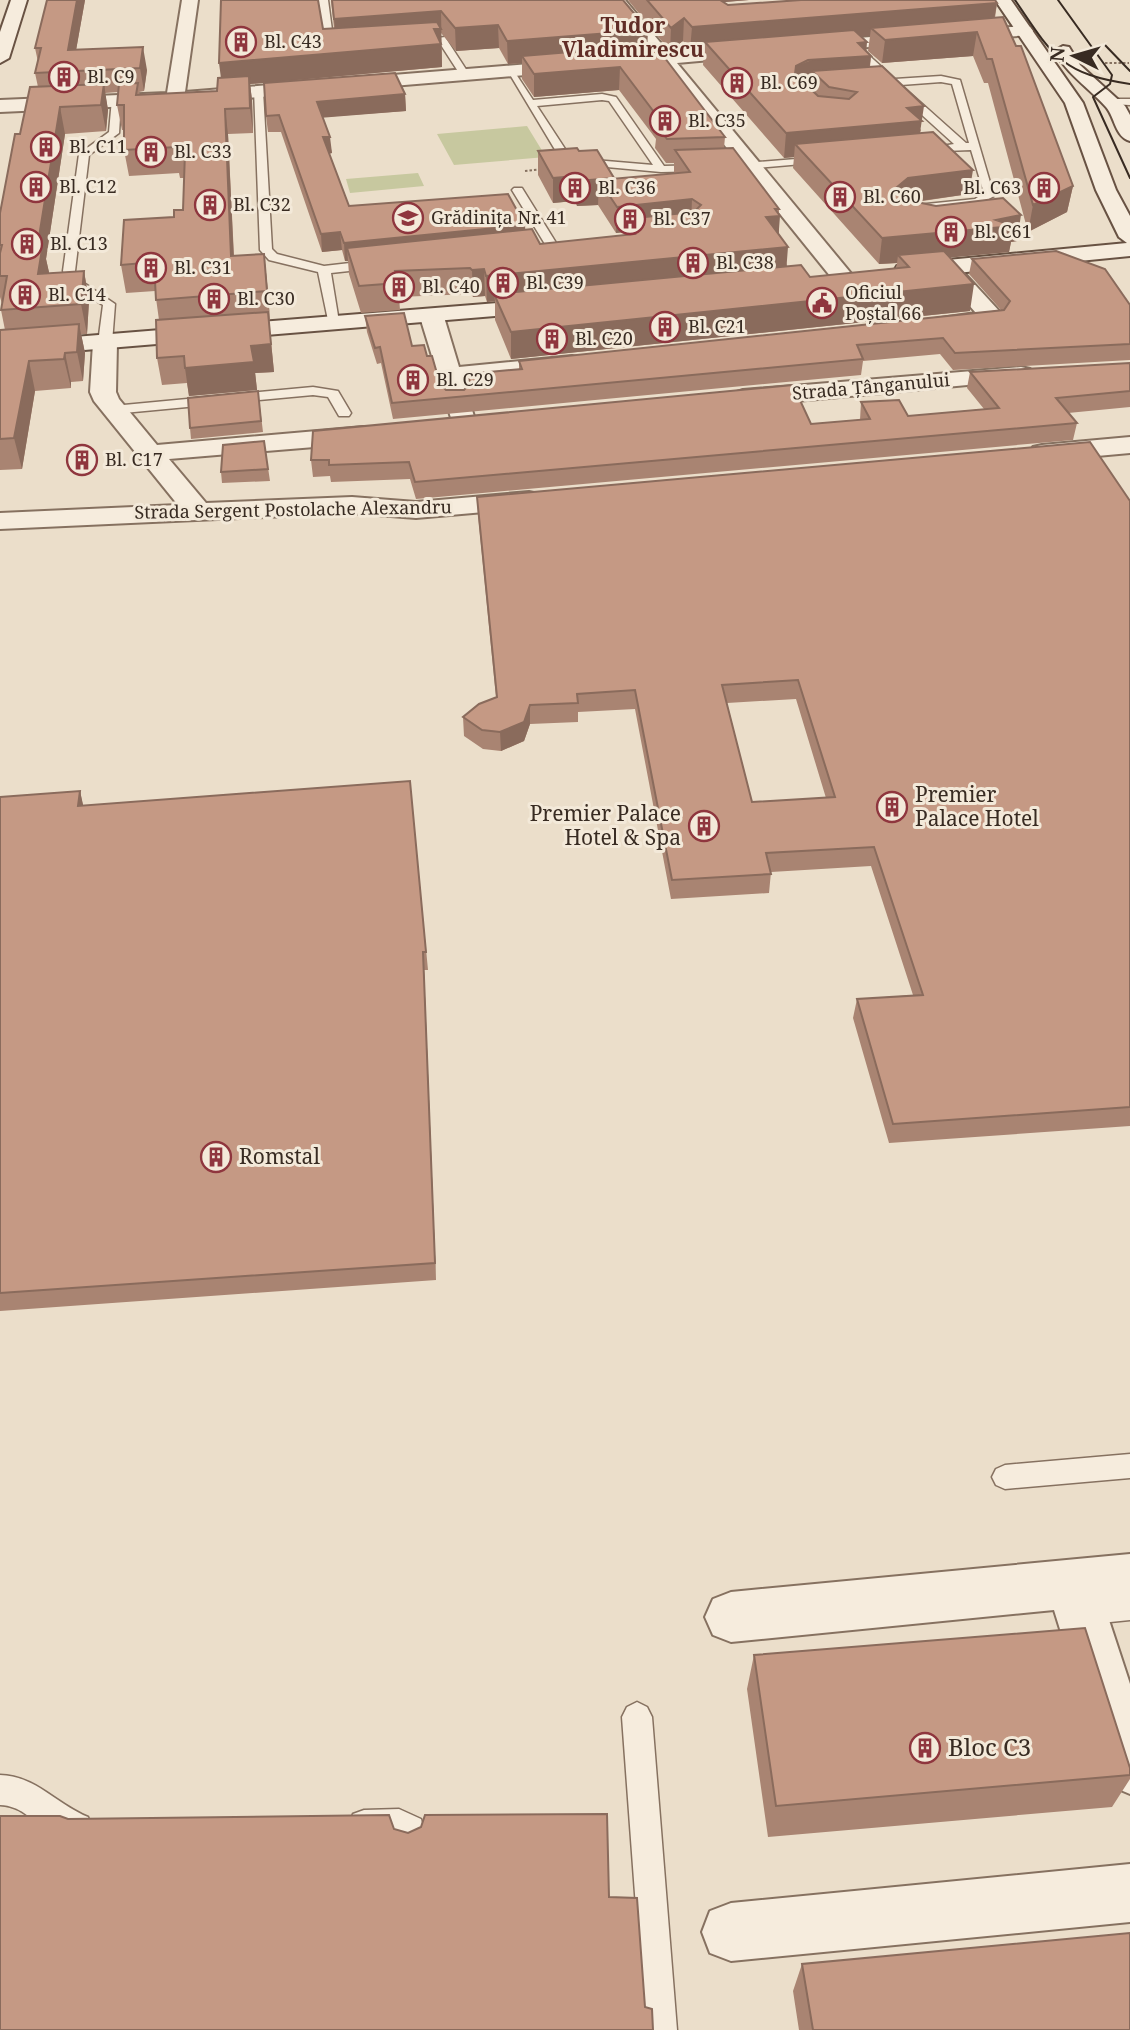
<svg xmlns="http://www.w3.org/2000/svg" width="1130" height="2030" viewBox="0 0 1130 2030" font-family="'Noto Serif',serif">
	<rect width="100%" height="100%" fill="#ebdeca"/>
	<!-- green -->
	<path fill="#c7c89f" d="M 527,126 L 546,157 L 454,165 L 437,134 Z
		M 418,173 L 424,186 L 350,193 L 346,179 Z"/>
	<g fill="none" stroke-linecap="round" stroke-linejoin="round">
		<!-- lane casing -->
		<g stroke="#867160" stroke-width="3">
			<path id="lane" d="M 318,0 L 328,0 L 334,45 L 342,45 L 342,49 L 330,51 L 325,48 Z
				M 445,37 L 469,74 L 467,76 L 461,76 L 439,42 L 413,45 L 408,42 Z
				M 847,41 L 853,41 L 895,79 L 941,76 L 960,80 L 994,196 L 978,205 L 903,211 L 901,209 L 907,206 L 975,199 L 984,193 L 971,150 L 918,152 L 917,150 L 954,144 L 890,86 L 867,86 L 867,82 L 884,80 L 847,45 ZM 941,82 L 952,84 L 969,143 L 966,143 L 901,85 Z
				M 506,68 L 512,68 L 533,100 L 602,94 L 616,97 L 664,166 L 702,165 L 707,168 L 702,171 L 661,172 L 563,163 ZM 602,100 L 609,101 L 653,165 L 571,158 L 537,106 Z
				M 254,89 L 263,91 L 272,249 L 277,254 L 324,266 L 376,260 L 382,264 L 376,268 L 331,273 L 340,328 L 329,325 L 318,272 L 269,260 L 260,250 Z
				M 112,99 L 121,101 L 119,133 L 89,155 L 75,271 L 78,279 L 115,304 L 112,343 L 105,347 L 98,343 L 103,305 L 68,284 L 63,271 L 79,154 L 109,132 Z
				M 1111,99 L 1130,99 L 1130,105 L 1107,104 L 1107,100 Z
				M 821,157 L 825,158 L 825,162 L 734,170 L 729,167 L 734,164 Z
				M 514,188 L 522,188 L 558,246 L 556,249 L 548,249 L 512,190 Z
				M 313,387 L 338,391 L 351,413 L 349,416 L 339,416 L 328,397 L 313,395 L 113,414 L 106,410 L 113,406 Z
				M 1130,1454 L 1130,1478 L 1005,1489 L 996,1485 L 992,1477 L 996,1469 L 1005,1465 Z
				M 1130,1594 L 1130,1620 L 1081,1625 L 1071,1622 L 1067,1612 L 1071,1602 Z
				M 637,1702 L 647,1707 L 652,1717 L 677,2030 L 645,2030 L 622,1717 L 627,1707 Z
				M 0,1775 C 36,1776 56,1804 88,1817 L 92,1828 L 88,1839 L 77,1843 C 66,1840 55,1836 45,1829 C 29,1818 21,1806 0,1805 Z
				M 399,1809 L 421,1819 L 427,1843 L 423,1854 L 412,1858 L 401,1854 L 396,1839 L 364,1840 L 353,1836 L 349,1825 L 353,1814 L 364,1810 Z"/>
		</g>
		<!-- street casing -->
		<g stroke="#867160" stroke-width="4">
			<path id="street" d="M 182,0 L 198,0 L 185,92 L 651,54 L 608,0 L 625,0 L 669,53 L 761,47 L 764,51 L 755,56 L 677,63 L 854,277 L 851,282 L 835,282 L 659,64 L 175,104 L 0,112 L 0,100 L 167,93 Z
				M 1024,26 L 1030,27 L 1033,31 L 1030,35 L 815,51 L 806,46 L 815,41 Z
				M 946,260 L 954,262 L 1001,313 L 1005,318 L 1001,323 L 949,330 L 941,328 L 937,323 L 941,318 L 976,313 L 935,267 Z
				M 432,310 L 440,312 L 444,317 L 459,367 L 572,356 L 581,358 L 584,363 L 581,368 L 572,370 L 463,381 L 477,426 L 473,431 L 455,431 L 420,317 L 424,312 Z
				M 105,336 L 113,338 L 117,343 L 116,392 L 119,399 L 157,445 L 363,427 L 372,429 L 376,435 L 372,441 L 363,443 L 169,459 L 206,503 L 352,497 L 416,502 L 529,492 L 539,494 L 543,500 L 539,506 L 529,508 L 416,518 L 352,513 L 0,529 L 0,513 L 178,505 L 94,401 L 90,392 L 93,343 L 97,338 Z
				M 1021,367 L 1030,369 L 1033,374 L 1030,379 L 743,406 L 734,403 L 730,398 L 734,393 L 743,390 Z
				M 1130,437 L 1130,453 L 1042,461 L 1033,459 L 1029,453 L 1033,447 L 1042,445 Z
				M 1130,1554 L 1130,1602 L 1104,1605 L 1130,1684 L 1130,1794 L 1111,1786 L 1103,1767 L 1054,1610 L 731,1642 L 713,1635 L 705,1617 L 713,1599 L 731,1592 Z
				M 1130,1864 L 1130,1922 L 731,1961 L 710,1953 L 702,1932 L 710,1911 L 731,1903 Z"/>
		</g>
		<!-- secondary casing -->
		<g stroke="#685243" stroke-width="4">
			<path id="secondary" d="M 11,0 L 27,0 L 9,58 L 0,63 L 0,32 Z
				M 995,0 L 1011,0 L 1083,103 L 1116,190 L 1130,216 L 1130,256 L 905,278 L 897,276 L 894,271 L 897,266 L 905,264 L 1127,243 L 1119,237 L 1096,190 L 1065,103 Z
				M 1063,46 L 1069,47 L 1080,65 L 1125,106 L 1130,115 L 1130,141 C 1115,137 1115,117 1106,107 C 1088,87 1068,75 1054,51 Z
				M 546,299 L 554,301 L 558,306 L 554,311 L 0,357 L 0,343 Z"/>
		</g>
		<!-- path -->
		<path stroke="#867160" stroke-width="2" stroke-dasharray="2.5 2" stroke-linecap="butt" d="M 1105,63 L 1129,63
			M 525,171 L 544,169"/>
		<!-- lane -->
		<use href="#lane" fill="#f6ecdd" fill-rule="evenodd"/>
		<!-- street -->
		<use href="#street" fill="#f6ecdd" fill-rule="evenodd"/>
		<!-- secondary -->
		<use href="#secondary" fill="#f6ecdd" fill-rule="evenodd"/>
		<!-- tram -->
		<path stroke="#382b22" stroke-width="2" d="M 1015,0 C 1052,55 1061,74 1130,84
			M 1058,0 L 1112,75 L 1110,84 L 1093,97 L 1130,178
			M 1104,44 L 1130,71"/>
	</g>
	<!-- wall -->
	<path fill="#a98472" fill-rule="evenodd" d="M 47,0 L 85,0 L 76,50 L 147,70 L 144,91 L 139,92 L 140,95 L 217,91 L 221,78 L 323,29 L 334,28 L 331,0 L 623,0 L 647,46 L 725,137 L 724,148 L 779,209 L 779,234 L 787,266 L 810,277 L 896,268 L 897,263 L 879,264 L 793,168 L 794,157 L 784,158 L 703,65 L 704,49 L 690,50 L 683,41 L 670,51 L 628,0 L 749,0 L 723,2 L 728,5 L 997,3 L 995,18 L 1073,186 L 1067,212 L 1028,232 L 988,83 L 984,83 L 973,56 L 882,63 L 868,51 L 870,36 L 861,36 L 866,51 L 871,56 L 870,67 L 921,130 L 920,133 L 969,194 L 916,202 L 1017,241 L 1011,242 L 1009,252 L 950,257 L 970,311 L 511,359 L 495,320 L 495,301 L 487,302 L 485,296 L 473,297 L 471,294 L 399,297 L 400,310 L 361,313 L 349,274 L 348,261 L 345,261 L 342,250 L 322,252 L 281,132 L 268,132 L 266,116 L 405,94 L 406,111 L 323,117 L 332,153 L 329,154 L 349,206 L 525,229 L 540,244 L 625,235 L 625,232 L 616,233 L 598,205 L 577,206 L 574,201 L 553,203 L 538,175 L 538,151 L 579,151 L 614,179 L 674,173 L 674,163 L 666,163 L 655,148 L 656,139 L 619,90 L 534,97 L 522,79 L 522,63 L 508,64 L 499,48 L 456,51 L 441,33 L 442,67 L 250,84 L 252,100 L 253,133 L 228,134 L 234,256 L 264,254 L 267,282 L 270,320 L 269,320 L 274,372 L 255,373 L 257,390 L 189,396 L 187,383 L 162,385 L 157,358 L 159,320 L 155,291 L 126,293 L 121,265 L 183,210 L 184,178 L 180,178 L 179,173 L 129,176 L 124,150 L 124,130 L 122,130 L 117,105 L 118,92 L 105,93 L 108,110 L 106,131 L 65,134 L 46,259 L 49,273 L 84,271 L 89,301 L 87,334 L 81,334 L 85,353 L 83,381 L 71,382 L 71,388 L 35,391 L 22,469 L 0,470 L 0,330 L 5,330 L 1,310 L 2,304 L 0,297 L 0,213 L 20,134 L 38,87 L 35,73 L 38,62 L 35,48 Z
		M 972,259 L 1130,305 L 1130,360 L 953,370 L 940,354 L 863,361 L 861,375 L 393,419 L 381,363 L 377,364 L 367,332 L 365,316 L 427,356 L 440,384 L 446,390 L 464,390 L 469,386 L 468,374 L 519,370 L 519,361 L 1001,310 L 969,274 Z
		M 1130,363 L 1130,407 L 1068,413 L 1077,423 L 1073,440 L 416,499 L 410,479 L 331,482 L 330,476 L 313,477 L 311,460 L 860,420 L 861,402 L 908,416 L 984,409 L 967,388 L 970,372 Z
		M 258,391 L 263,432 L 191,439 L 190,428 Z
		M 264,441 L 270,481 L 222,483 L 221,472 Z
		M 477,497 L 1130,501 L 1130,1126 L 889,1143 L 853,1018 L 857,999 L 913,995 L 871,866 L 771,872 L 769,893 L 671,899 L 635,709 L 578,712 L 578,722 L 530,724 L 524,741 L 501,751 L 483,749 L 464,736 L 463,717 L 496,697 L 478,515 ZM 796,699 L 826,798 L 752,802 L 727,703 Z
		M 410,781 L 428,970 L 424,970 L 436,1280 L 0,1311 L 0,797 L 80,791 L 83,806 Z
		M 754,1655 L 1130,1768 L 1130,1779 L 1112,1807 L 768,1837 L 747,1689 Z
		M 802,1964 L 1130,2030 L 799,2030 L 793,1991 Z"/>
	<!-- shaded-wall -->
	<path fill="#8a6b5c" d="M 77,0 L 85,0 L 72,73 L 68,50 Z
		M 704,0 L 749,0 L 714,3 Z
		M 997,3 L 993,26 L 871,28 L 870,36 L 710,48 L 705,42 L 704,49 L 690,50 L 692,27 Z
		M 441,11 L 442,67 L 250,84 L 252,100 L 253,133 L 250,108 L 222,86 L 219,63 L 336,42 L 334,19 Z
		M 684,18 L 683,41 L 670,51 L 671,28 Z
		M 498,25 L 499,48 L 456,51 L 455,28 Z
		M 648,30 L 647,53 L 522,56 L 522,63 L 508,64 L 507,41 Z
		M 977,32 L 973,56 L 882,63 L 885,40 Z
		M 867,42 L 866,56 L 871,56 L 868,79 L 812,71 L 810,83 L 806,83 L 794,89 L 796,66 L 858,43 Z
		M 143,47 L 147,70 L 144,91 L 140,68 Z
		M 620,67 L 619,90 L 534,97 L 534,74 Z
		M 104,84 L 108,110 L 106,131 L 101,105 Z
		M 405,94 L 406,111 L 319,118 L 317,102 Z
		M 924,106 L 918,146 L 795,144 L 794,157 L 784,158 L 786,133 L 907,108 Z
		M 60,107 L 65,134 L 46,259 L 49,272 L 45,303 L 38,274 L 38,243 Z
		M 225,109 L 228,134 L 235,284 L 231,256 Z
		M 323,137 L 330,137 L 332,153 L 325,154 Z
		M 973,170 L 969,194 L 905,203 L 892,213 L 896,188 L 908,178 Z
		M 575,176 L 574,201 L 553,203 L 553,178 Z
		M 599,180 L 598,205 L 577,206 L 577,181 Z
		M 1073,186 L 1067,212 L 1028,232 L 1033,205 Z
		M 692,199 L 691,224 L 625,219 L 625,232 L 616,233 L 617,207 Z
		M 1021,215 L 1017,241 L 1011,242 L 1009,252 L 904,262 L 898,255 L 897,263 L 879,264 L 882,238 Z
		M 780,216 L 778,242 L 766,217 Z
		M 525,225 L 526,242 L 347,248 L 348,261 L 345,261 L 344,243 Z
		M 340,232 L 342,250 L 322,252 L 321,234 Z
		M 788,247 L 786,273 L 494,294 L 495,301 L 487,302 L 486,276 Z
		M 264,254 L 267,282 L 270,320 L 267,291 Z
		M 484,269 L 485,296 L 473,297 L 472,270 Z
		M 84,271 L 89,301 L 87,334 L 81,304 Z
		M 974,284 L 970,311 L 511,359 L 511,332 Z
		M 268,312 L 274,372 L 255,373 L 251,346 Z
		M 79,324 L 85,353 L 83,381 L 77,352 Z
		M 65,353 L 71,382 L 71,388 L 64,359 Z
		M 29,361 L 35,391 L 22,469 L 14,438 Z
		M 254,362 L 257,390 L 189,396 L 185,368 Z
		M 530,705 L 530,724 L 524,741 L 501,751 L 500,732 Z
		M 80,791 L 84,809 L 78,806 Z
		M 423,952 L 424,970 L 436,1280 L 435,1263 Z"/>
	<!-- building -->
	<path fill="#c59984" stroke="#8a6b5c" stroke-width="2" fill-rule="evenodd" d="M 47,0 L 77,0 L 68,50 L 143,47 L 140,68 L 35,73 L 41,48 L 35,48 Z
		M 221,0 L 318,0 L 323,29 L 437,22 L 441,29 L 434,29 L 441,44 L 219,63 Z
		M 332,0 L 623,0 L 648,30 L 507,41 L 498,25 L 455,28 L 441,11 L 334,19 Z
		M 647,0 L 720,0 L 728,5 L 801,0 L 995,0 L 997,3 L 692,27 L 684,18 L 671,28 Z
		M 1003,17 L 1016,46 L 1021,46 L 1073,186 L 1033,205 L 992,59 L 987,59 L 977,32 L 885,40 L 871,28 Z
		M 854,30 L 867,42 L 858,43 L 871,56 L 808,60 L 796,66 L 795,74 L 818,96 L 849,99 L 857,92 L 829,87 L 812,71 L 882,66 L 924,106 L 907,108 L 922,121 L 786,133 L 705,42 Z
		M 655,45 L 725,137 L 667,139 L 656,124 L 663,124 L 620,67 L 534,74 L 522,56 Z
		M 395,73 L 405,94 L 317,102 L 330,137 L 323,137 L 349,206 L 508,194 L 525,225 L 344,243 L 340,232 L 321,234 L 279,115 L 266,116 L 264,83 Z
		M 249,76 L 250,108 L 225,109 L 231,256 L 264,254 L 267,291 L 156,300 L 154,262 L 121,265 L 124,220 L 174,217 L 174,210 L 183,210 L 185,152 L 176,152 L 176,147 L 124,150 L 124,105 L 117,105 L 119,84 L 138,83 L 136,95 L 217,91 L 218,78 Z
		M 104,84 L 101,105 L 60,107 L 38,243 L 43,243 L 38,274 L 84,271 L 81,304 L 1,310 L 7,276 L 0,276 L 0,253 L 2,245 L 0,245 L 0,213 L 15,134 L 20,134 L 30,87 Z
		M 933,132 L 973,170 L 908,178 L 896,188 L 896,192 L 907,200 L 936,206 L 1003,198 L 1021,215 L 996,220 L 1014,226 L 882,238 L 795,144 Z
		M 577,148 L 579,151 L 597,150 L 614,178 L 577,181 L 575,176 L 553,178 L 538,151 Z
		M 733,148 L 779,209 L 775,209 L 780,216 L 766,217 L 788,247 L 486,276 L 484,269 L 472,270 L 470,268 L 395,271 L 398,283 L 359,286 L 347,248 L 532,229 L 540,244 L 635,234 L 625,219 L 694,212 L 701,205 L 692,199 L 617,207 L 599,180 L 690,172 L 675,150 Z
		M 944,251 L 974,284 L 511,332 L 494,294 L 801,265 L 810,277 L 909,267 L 898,255 Z
		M 1056,251 L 1105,269 L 1130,305 L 1130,344 L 955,353 L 943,338 L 857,345 L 863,359 L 392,403 L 380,347 L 375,348 L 365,316 L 404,313 L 412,346 L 424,345 L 427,356 L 432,356 L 440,384 L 446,390 L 464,390 L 470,384 L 468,374 L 522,369 L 519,361 L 1004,310 L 1010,301 L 972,259 Z
		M 268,312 L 271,344 L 251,346 L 254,362 L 185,368 L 184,356 L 157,358 L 156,320 Z
		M 79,324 L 77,352 L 65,353 L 64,359 L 29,361 L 14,438 L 0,439 L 0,330 Z
		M 1130,363 L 1130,391 L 1056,398 L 1077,423 L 415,482 L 409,462 L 329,465 L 329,460 L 311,460 L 313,431 L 793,385 L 811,424 L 870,419 L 861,402 L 899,400 L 908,416 L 999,408 L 970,372 Z
		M 258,391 L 261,421 L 190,428 L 188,398 Z
		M 264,441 L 268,469 L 221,472 L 223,445 Z
		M 1090,442 L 1130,501 L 1130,1107 L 893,1124 L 857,999 L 923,995 L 874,847 L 766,853 L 771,874 L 672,880 L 635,690 L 577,694 L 578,703 L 530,705 L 524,722 L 500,732 L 482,730 L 463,717 L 479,704 L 497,697 L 477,497 ZM 798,680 L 835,797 L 752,802 L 722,685 Z
		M 410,781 L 426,952 L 423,952 L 435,1263 L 0,1293 L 0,797 L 80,791 L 78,806 Z
		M 1085,1628 L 1130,1768 L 1130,1775 L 776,1806 L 754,1655 Z
		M 607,1814 L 609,1897 L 637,1898 L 645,2007 L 652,2009 L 653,2030 L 0,2030 L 0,1816 L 60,1816 L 68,1819 L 389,1815 L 394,1829 L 408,1833 L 421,1827 L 425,1815 Z
		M 1130,1933 L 1130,2030 L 813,2030 L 802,1964 Z"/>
	<!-- icons -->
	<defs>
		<g id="building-ring" transform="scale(1.575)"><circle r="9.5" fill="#f3e9d9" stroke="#8f363e" stroke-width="1.5"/><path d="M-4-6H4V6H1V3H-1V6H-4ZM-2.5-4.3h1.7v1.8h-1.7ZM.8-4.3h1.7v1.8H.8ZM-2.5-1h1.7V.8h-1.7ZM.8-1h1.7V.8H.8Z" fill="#8f363e"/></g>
		<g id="school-ring" transform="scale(1.575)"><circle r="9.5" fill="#f3e9d9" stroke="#8f363e" stroke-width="1.5"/><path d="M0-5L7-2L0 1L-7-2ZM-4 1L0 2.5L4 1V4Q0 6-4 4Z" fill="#8f363e"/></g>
		<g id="civic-ring" transform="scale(1.575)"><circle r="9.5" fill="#f3e9d9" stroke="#8f363e" stroke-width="1.5"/><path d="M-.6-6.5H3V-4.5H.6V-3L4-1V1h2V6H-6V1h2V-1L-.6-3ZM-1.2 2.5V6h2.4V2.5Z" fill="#8f363e"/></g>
	</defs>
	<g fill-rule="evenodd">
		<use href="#building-ring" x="241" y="42"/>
		<use href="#building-ring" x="64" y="77"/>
		<use href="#building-ring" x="737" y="83"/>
		<use href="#building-ring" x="665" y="121"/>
		<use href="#building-ring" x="46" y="147"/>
		<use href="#building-ring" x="151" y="152"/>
		<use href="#building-ring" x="36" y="187"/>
		<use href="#building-ring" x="575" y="188"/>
		<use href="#building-ring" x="1044" y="188"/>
		<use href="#building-ring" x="840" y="197"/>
		<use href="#building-ring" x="210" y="205"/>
		<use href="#school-ring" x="408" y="218"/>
		<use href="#building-ring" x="630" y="219"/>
		<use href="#building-ring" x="951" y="232"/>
		<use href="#building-ring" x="27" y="244"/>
		<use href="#building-ring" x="693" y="263"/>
		<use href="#building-ring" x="151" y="268"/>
		<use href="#building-ring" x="503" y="283"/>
		<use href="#building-ring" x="399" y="287"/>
		<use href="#building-ring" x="25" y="295"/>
		<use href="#building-ring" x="214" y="299"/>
		<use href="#civic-ring" x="822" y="303"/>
		<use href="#building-ring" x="665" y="327"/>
		<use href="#building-ring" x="552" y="339"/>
		<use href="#building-ring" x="413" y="380"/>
		<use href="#building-ring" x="82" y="460"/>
		<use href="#building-ring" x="892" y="807"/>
		<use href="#building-ring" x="704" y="826"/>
		<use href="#building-ring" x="216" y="1157"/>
		<use href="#building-ring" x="925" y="1748"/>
	</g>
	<g text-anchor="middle" stroke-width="6" stroke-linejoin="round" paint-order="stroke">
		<!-- far-poi labels -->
		<g font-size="18" fill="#382b22" stroke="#f3e9d9" text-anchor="start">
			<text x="264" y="48">Bl. C43</text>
			<text x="87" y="83">Bl. C9</text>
			<text x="760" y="89">Bl. C69</text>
			<text x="688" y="127">Bl. C35</text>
			<text x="69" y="153">Bl. C11</text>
			<text x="174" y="158">Bl. C33</text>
			<text x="59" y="193">Bl. C12</text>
			<text x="598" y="194">Bl. C36</text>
			<text x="1021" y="194" text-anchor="end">Bl. C63</text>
			<text x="863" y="203">Bl. C60</text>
			<text x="233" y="211">Bl. C32</text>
			<text x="431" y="224">Grădinița Nr. 41</text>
			<text x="653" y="225">Bl. C37</text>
			<text x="974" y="238">Bl. C61</text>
			<text x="50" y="250">Bl. C13</text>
			<text x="716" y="269">Bl. C38</text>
			<text x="174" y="274">Bl. C31</text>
			<text x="526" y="289">Bl. C39</text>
			<text x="422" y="293">Bl. C40</text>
			<text x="845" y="299">Oficiul<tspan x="845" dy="21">Poștal 66</tspan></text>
			<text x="48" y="301">Bl. C14</text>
			<text x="237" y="305">Bl. C30</text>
			<text x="688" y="333">Bl. C21</text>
			<text x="575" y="345">Bl. C20</text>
			<text x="436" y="386">Bl. C29</text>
			<text x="105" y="466">Bl. C17</text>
		</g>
		<!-- far-street labels -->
		<g font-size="18" fill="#382b22" stroke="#f3e9d9">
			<text transform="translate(871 387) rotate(-5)" y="6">Strada Țânganului</text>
			<text transform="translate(293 510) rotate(-1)" y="6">Strada Sergent Postolache Alexandru</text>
		</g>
		<!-- far-quarter labels -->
		<g font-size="21" font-weight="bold" fill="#612d26" stroke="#f3e9d9">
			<text x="633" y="33">Tudor<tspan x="633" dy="24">Vladimirescu</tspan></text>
		</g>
		<!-- poi labels -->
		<g font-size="21" fill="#382b22" stroke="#f3e9d9" text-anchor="start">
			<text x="915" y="802">Premier<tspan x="915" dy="24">Palace Hotel</tspan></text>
			<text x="681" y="821" text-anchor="end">Premier Palace<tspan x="681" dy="24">Hotel &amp; Spa</tspan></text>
			<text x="239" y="1164">Romstal</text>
		</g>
		<!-- near-poi labels -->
		<g font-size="24" fill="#382b22" stroke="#f3e9d9" text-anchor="start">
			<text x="948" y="1756">Bloc C3</text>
		</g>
	</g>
	<!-- north arrow -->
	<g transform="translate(1074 56) rotate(275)" stroke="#f3e9d9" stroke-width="5" paint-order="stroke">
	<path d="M0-5L12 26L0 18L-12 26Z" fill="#382b22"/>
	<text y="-10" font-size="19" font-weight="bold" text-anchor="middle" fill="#382b22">N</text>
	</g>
</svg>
